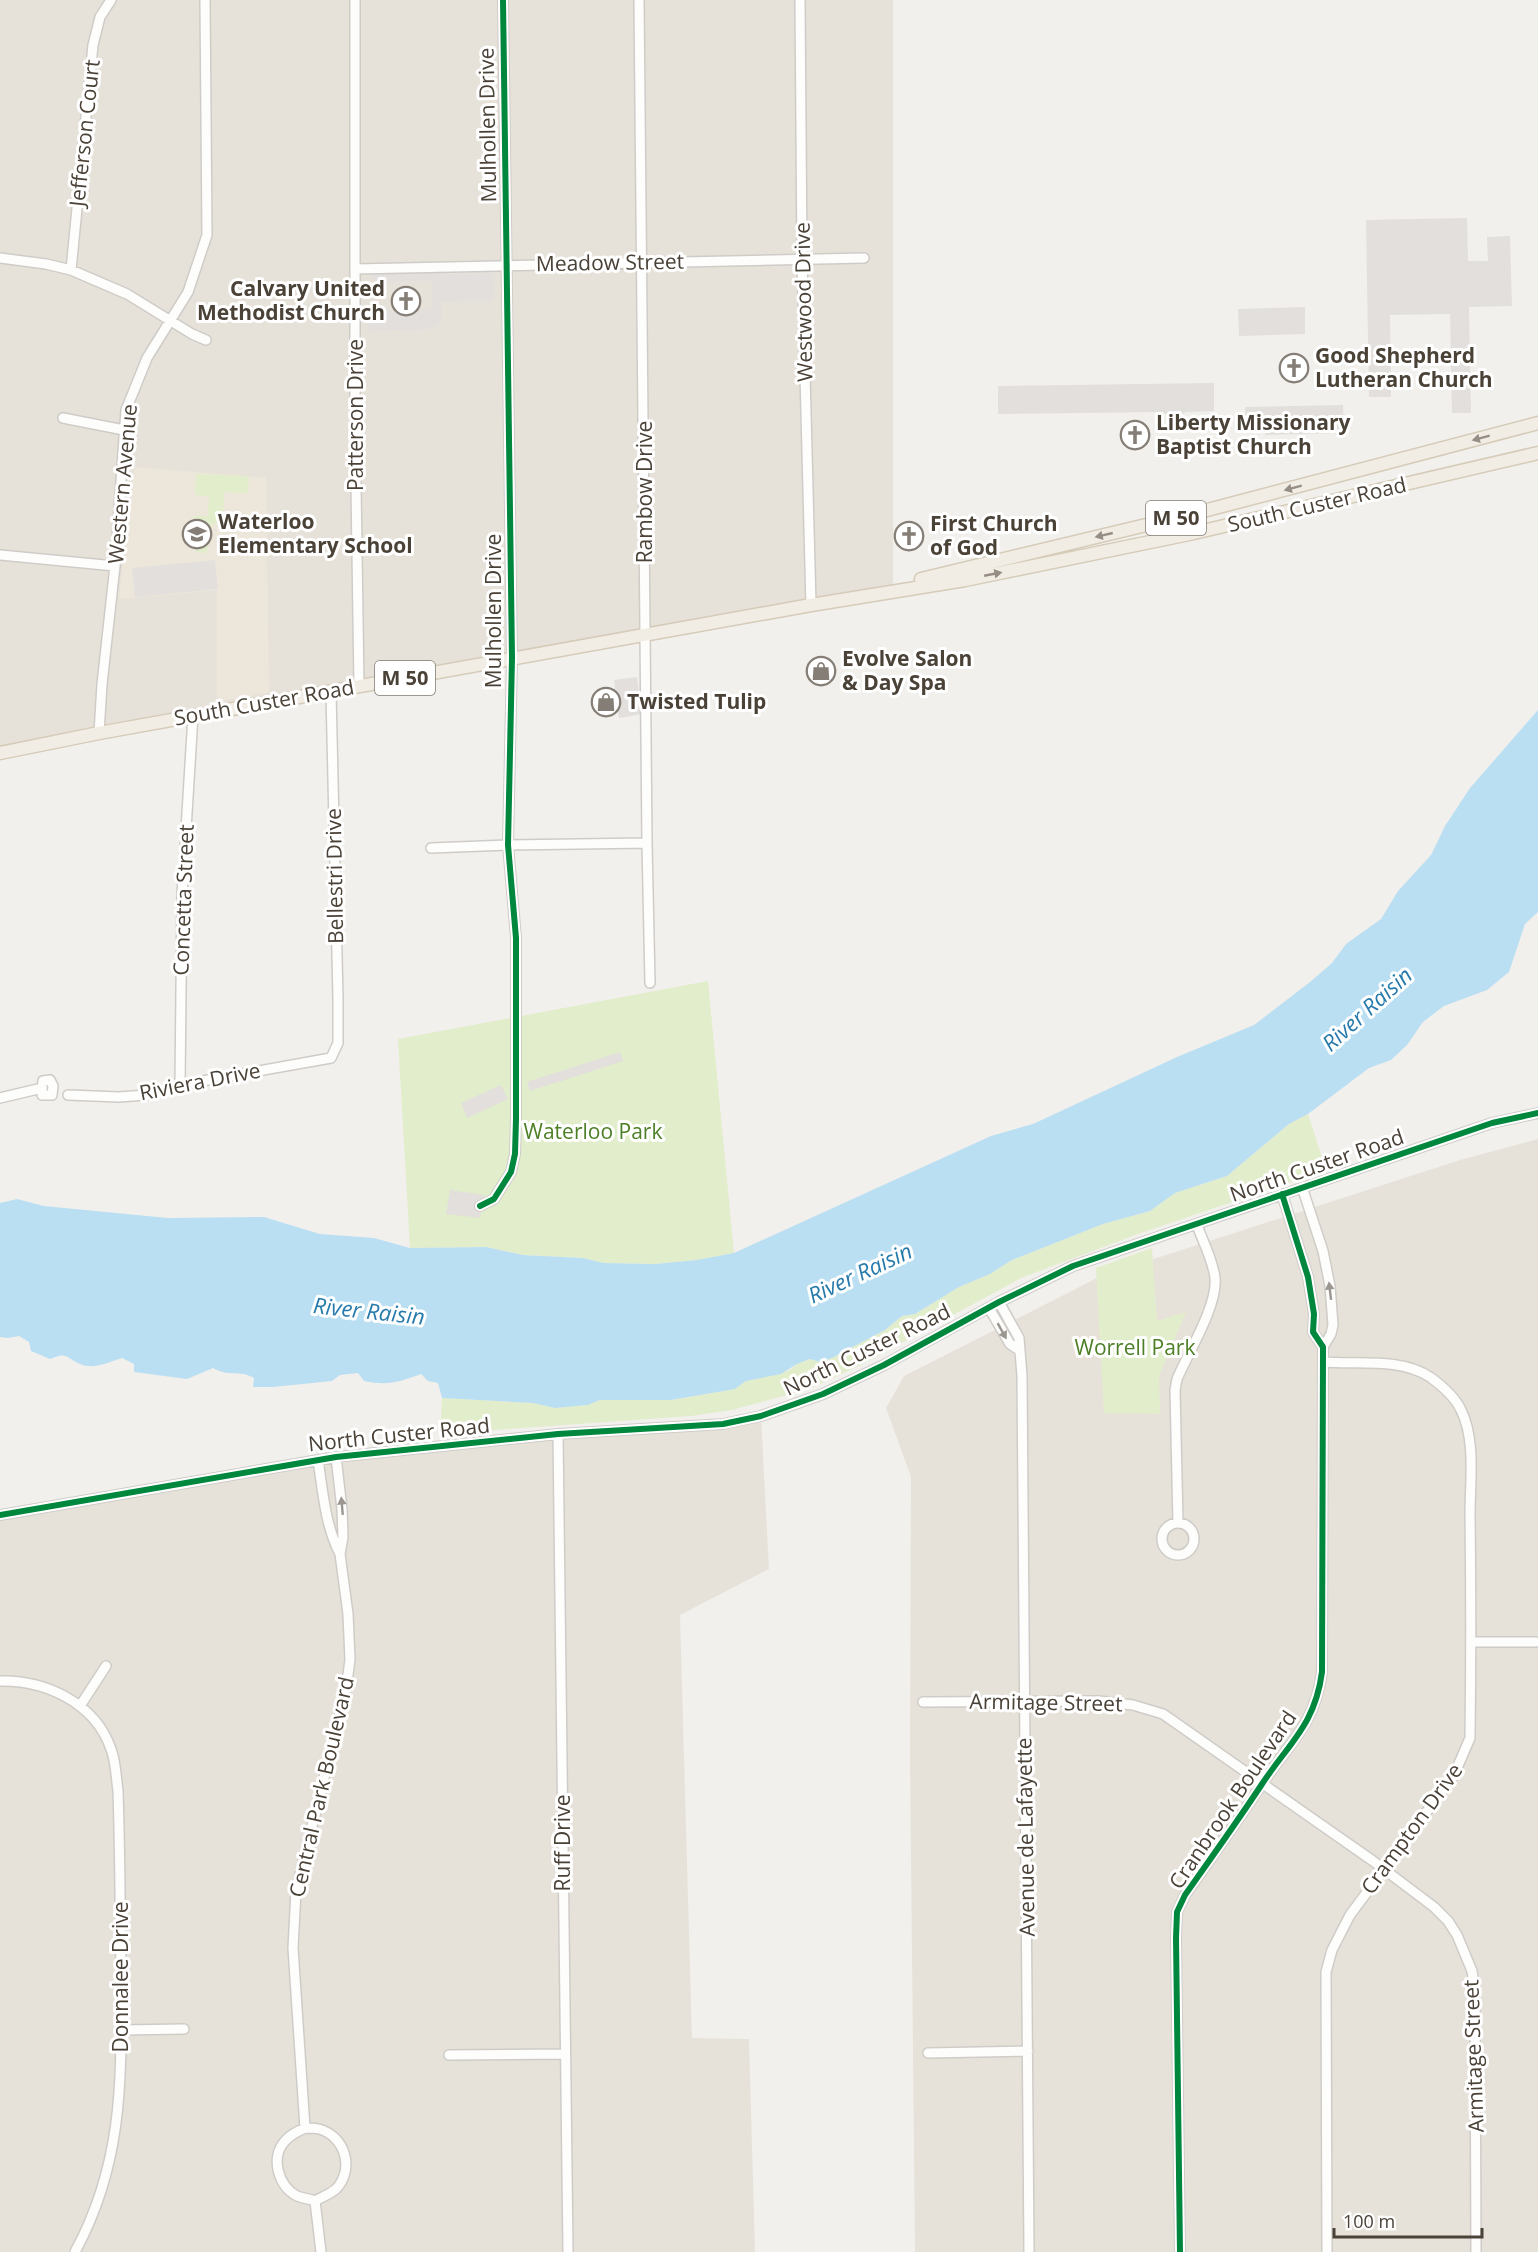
<svg xmlns="http://www.w3.org/2000/svg" width="1538" height="2252" viewBox="0 0 1538 2252" font-family="'Open Sans',sans-serif">
	<rect width="100%" height="100%" fill="#f2f0ec"/>
	<!-- residential -->
	<path fill="#e7e2d9" d="M 0,0 L 893,0 L 893,585 L 811,605 L 0,753 Z
		M 1538,1139 L 1538,2252 L 915,2252 L 910,1756 L 911,1477 L 886,1408 L 904,1376 L 1101,1276 L 1460,1160 Z
		M 761,1416 L 769,1569 L 680,1615 L 692,2038 L 749,2039 L 755,2252 L 0,2252 L 0,1515 L 299,1463 Z"/>
	<!-- education -->
	<path fill="#ede7db" d="M 135,467 L 266,478 L 269,692 L 217,702 L 217,590 L 119,599 Z"/>
	<!-- green -->
	<path fill="#e2edcb" d="M 196,474 L 249,476 L 248,493 L 224,492 L 223,524 L 212,524 L 212,539 L 208,539 L 207,553 L 196,552 L 197,540 L 193,539 L 194,516 L 208,516 L 209,496 L 195,495 Z
		M 708,981 L 734,1253 L 697,1260 L 655,1264 L 604,1263 L 583,1258 L 523,1255 L 486,1247 L 410,1248 L 398,1039 Z
		M 1308,1114 L 1326,1170 L 1138,1234 L 1021,1278 L 861,1365 L 809,1389 L 732,1410 L 691,1416 L 440,1434 L 442,1398 L 533,1403 L 555,1408 L 588,1405 L 600,1400 L 671,1400 L 735,1389 L 746,1381 L 790,1370 L 797,1364 L 810,1359 L 820,1362 L 832,1358 L 885,1330 L 902,1316 L 915,1314 L 959,1287 L 990,1274 L 1012,1260 L 1103,1224 L 1150,1211 L 1175,1193 L 1227,1176 L 1289,1124 Z
		M 1152,1248 L 1157,1321 L 1186,1312 L 1159,1376 L 1160,1414 L 1104,1413 L 1096,1268 Z"/>
	<!-- parking -->
	<path fill="#e2dfdc" d="M 1467,218 L 1468,261 L 1488,261 L 1487,237 L 1510,236 L 1512,306 L 1469,307 L 1471,413 L 1452,413 L 1450,314 L 1390,315 L 1391,397 L 1369,397 L 1366,220 Z
		M 444,267 L 444,274 L 493,273 L 494,300 L 441,302 L 441,325 L 435,325 L 435,329 L 368,331 L 368,311 L 432,309 L 432,281 L 373,282 L 373,268 Z
		M 1305,307 L 1305,334 L 1239,336 L 1238,309 Z
		M 1214,383 L 1214,411 L 1186,412 L 1174,417 L 1159,412 L 998,414 L 998,386 Z
		M 1343,405 L 1344,433 L 1265,435 L 1265,426 L 1245,426 L 1245,407 Z
		M 215,560 L 218,589 L 135,597 L 132,568 Z
		M 637,677 L 642,714 L 619,718 L 614,680 Z
		M 620,1052 L 623,1061 L 530,1091 L 527,1082 Z
		M 501,1085 L 508,1099 L 467,1118 L 461,1103 Z
		M 450,1190 L 484,1195 L 480,1218 L 446,1214 Z"/>
	<!-- water -->
	<path fill="#bbdff2" d="M 1538,710 L 1538,912 L 1525,924 L 1509,972 L 1487,990 L 1444,1006 L 1423,1022 L 1407,1045 L 1391,1060 L 1369,1068 L 1308,1114 L 1289,1124 L 1227,1176 L 1175,1193 L 1150,1211 L 1103,1224 L 1012,1260 L 990,1274 L 959,1287 L 915,1314 L 902,1316 L 885,1330 L 832,1358 L 820,1362 L 810,1359 L 797,1364 L 781,1374 L 746,1381 L 735,1389 L 671,1400 L 600,1400 L 588,1405 L 555,1408 L 533,1403 L 442,1398 L 438,1383 L 428,1381 L 421,1374 C 399,1382 388,1386 364,1381 L 358,1373 L 340,1375 L 332,1381 L 273,1387 L 253,1387 L 254,1378 C 238,1369 231,1378 213,1368 L 187,1379 L 134,1372 L 134,1364 L 122,1358 C 109,1362 94,1370 80,1364 C 66,1358 68,1351 50,1359 L 31,1351 L 29,1342 L 19,1336 L 8,1338 L 0,1337 L 0,1203 L 17,1199 L 44,1206 L 168,1218 L 264,1217 L 320,1234 L 374,1238 L 410,1248 L 486,1247 L 523,1255 L 583,1258 L 604,1263 L 655,1264 L 697,1260 L 734,1253 L 991,1136 L 1033,1124 L 1177,1057 L 1254,1025 L 1310,982 L 1332,963 L 1346,944 L 1381,919 L 1398,891 L 1431,855 L 1445,826 L 1470,788 Z"/>
	<g fill="none" stroke-linecap="round" stroke-linejoin="round">
		<!-- minor casing -->
		<g stroke="#cfccc8" stroke-width="12">
			<path id="minor" d="M 355,0 L 355,418 L 359,686
				M 639,0 L 647,843 L 650,983
				M 800,0 L 802,259 L 811,605
				M 0,258 L 46,264 L 71,270 L 127,294 L 192,334 L 206,340
				M 355,269 L 864,258
				M 71,270 L 93,45 L 100,17 L 111,0
				M 63,418 L 124,430
				M 0,555 L 115,566
				M 99,733 L 102,684 L 115,566 L 126,410 L 147,358 L 188,292 L 207,235 L 205,0
				M 431,848 L 508,845 L 647,843
				M 180,1085 L 182,894 L 193,716
				M 68,1095 L 119,1097 L 146,1095 L 180,1085 L 331,1058 L 338,1043 L 338,999 L 331,692
				M 0,1098 L 42,1088 L 43,1081 L 50,1080 L 53,1086 L 52,1095 L 42,1095 L 42,1088
				M 1302,1187 L 1323,1251 L 1330,1286 L 1333,1325 L 1331,1334 L 1323,1347
				M 480,1206 L 494,1199 L 511,1172 L 515,1154 L 516,1119 L 516,938 L 508,845 L 512,658 L 503,0
				M 999,1302 L 1019,1338 L 1022,1376 L 1029,2252
				M 989,1308 L 1010,1344 L 1019,1350
				M 1323,1362 C 1358,1365 1399,1357 1430,1377 C 1441,1385 1455,1397 1461,1410 C 1476,1440 1470,1482 1470,1514 C 1471,1589 1471,1663 1470,1738 L 1454,1775 L 1350,1915 L 1332,1950 L 1326,1972 L 1327,2252
				M 558,1434 L 568,2252
				M 318,1460 C 323,1492 325,1525 340,1554
				M 0,1515 L 336,1457 L 558,1434 L 723,1424 L 761,1416 L 823,1394 L 884,1365 L 999,1302 L 1073,1266 L 1492,1123 L 1538,1113
				M1162 1539a16 16 0 1 1 32 0a16 16 0 1 1-32 0Z
				M 1178,1523 L 1175,1390 L 1177,1379 C 1188,1353 1218,1305 1215,1278 C 1213,1260 1203,1242 1197,1225
				M 1471,1642 L 1536,1642
				M 0,1681 C 46,1680 95,1703 111,1749 C 116,1762 116,1777 118,1791 C 120,1850 120,1909 121,1968 C 121,2071 126,2158 75,2252
				M 923,1702 L 1099,1701 L 1133,1705 L 1163,1714 L 1373,1861 L 1434,1907 L 1448,1921 L 1457,1935 L 1472,1971 L 1475,1990 L 1476,2252
				M 80,1706 L 106,1666
				M 121,2030 L 184,2029
				M 928,2053 L 1028,2051
				M 449,2055 L 565,2054
				M 305,2128 L 293,1948 L 296,1891 L 346,1689 L 350,1660 L 348,1614 L 340,1554 L 343,1537 L 342,1509 L 336,1457
				M 305,2128 C 309,2128 315,2128 319,2129 C 345,2136 355,2169 336,2189 C 330,2194 322,2197 315,2201 C 310,2199 302,2198 297,2196 C 278,2186 270,2157 285,2141 C 290,2135 298,2131 305,2128 Z
				M 315,2201 L 321,2252
				M 1180,2252 L 1176,1938 L 1177,1912 L 1185,1895 C 1211,1858 1237,1822 1262,1784 C 1289,1743 1315,1725 1322,1672 L 1323,1347 L 1313,1332 L 1314,1314 L 1308,1277 L 1282,1194"/>
		</g>
		<!-- major casing -->
		<g stroke="#d5cbb8" stroke-width="15">
			<path id="major" d="M 921,579 L 1192,514 L 1538,423
				M 0,753 L 99,733 L 811,605 L 965,580 L 1194,533 L 1538,453"/>
		</g>
		<!-- minor -->
		<use href="#minor" stroke="#fdfdfc" stroke-width="9"/>
		<!-- major -->
		<use href="#major" stroke="#f2ede4" stroke-width="12"/>
		<!-- cycleway casing -->
		<g stroke="#fff" stroke-width="10">
			<path id="cycleway" d="M 480,1206 L 494,1199 L 511,1172 L 515,1154 L 516,1119 L 516,938 L 508,845 L 512,658 L 503,0
				M 0,1515 L 336,1457 L 558,1434 L 723,1424 L 761,1416 L 823,1394 L 884,1365 L 999,1302 L 1073,1266 L 1492,1123 L 1538,1113
				M 1180,2252 L 1176,1938 L 1177,1912 L 1185,1895 C 1211,1858 1237,1822 1262,1784 C 1289,1743 1315,1725 1322,1672 L 1323,1347 L 1313,1332 L 1314,1314 L 1308,1277 L 1282,1194"/>
		</g>
		<!-- cycleway -->
		<use href="#cycleway" stroke="#00873e" stroke-width="6"/>
	</g>
	<!-- one-way arrows -->
	<defs><path id="oneway-solid" d="M-6-.8H1V-3.2L6.5 0L1 3.2V.8H-6Z" transform="scale(1.5)"/></defs>
	<g fill="#968e85">
		<use href="#oneway-solid" transform="translate(1481 438) rotate(165)"/>
		<use href="#oneway-solid" transform="translate(1293 488) rotate(165)"/>
		<use href="#oneway-solid" transform="translate(1104 535) rotate(167)"/>
		<use href="#oneway-solid" transform="translate(993 574) rotate(-11)"/>
	</g>
	<g fill="#9b9690">
		<use href="#oneway-solid" transform="translate(1330 1291) rotate(-97)"/>
		<use href="#oneway-solid" transform="translate(1002 1331) rotate(61)"/>
		<use href="#oneway-solid" transform="translate(342 1506) rotate(-95)"/>
	</g>
	<!-- icons -->
	<defs>
		<g id="church-ring" transform="scale(1.5)"><circle r="9.5" fill="#fff" stroke="#857e76" stroke-width="1.5"/><path d="M-1.2-6h2.4v3.5h3.3v2.4h-3.3V6h-2.4V-.1h-3.3v-2.4h3.3Z" fill="#857e76"/></g>
		<g id="school-ring" transform="scale(1.5)"><circle r="9.5" fill="#fff" stroke="#857e76" stroke-width="1.5"/><path d="M0-5L7-2L0 1L-7-2ZM-4 1L0 2.5L4 1V4Q0 6-4 4Z" fill="#857e76"/></g>
		<g id="shop-ring" transform="scale(1.5)"><circle r="9.5" fill="#fff" stroke="#857e76" stroke-width="1.5"/><path d="M-5-2.5h2.3a2.7 3.5 0 0 1 5.4 0H5L5.5 6h-11ZM-1.5-2.5h3a1.5 2.3 0 0 0-3 0Z" fill="#857e76"/></g>
	</defs>
	<g fill-rule="evenodd">
		<use href="#church-ring" x="406" y="301"/>
		<use href="#church-ring" x="1294" y="368"/>
		<use href="#church-ring" x="1135" y="435"/>
		<use href="#school-ring" x="197" y="534"/>
		<use href="#church-ring" x="909" y="536"/>
		<use href="#shop-ring" x="821" y="671"/>
		<use href="#shop-ring" x="606" y="702"/>
	</g>
	<g text-anchor="middle" stroke-width="6" stroke-linejoin="round" paint-order="stroke">
		<!-- shield labels -->
		<g fill="#fff" stroke="#807a73" stroke-width="1.5">
			<rect x="1146" y="501" width="60" height="34" rx="4.5"/>
			<rect x="375" y="661" width="60" height="34" rx="4.5"/>
		</g>
		<g font-size="20" font-weight="bold" fill="#4a4137">
			<text x="1176" y="525">M 50</text>
			<text x="405" y="685">M 50</text>
		</g>
		<!-- street labels -->
		<g font-size="21" fill="#4a4137" stroke="#fff">
			<text transform="translate(488 125) rotate(-91)" y="7">Mulhollen Drive</text>
			<text transform="translate(85 133) rotate(-84)" y="7">Jefferson Court</text>
			<text transform="translate(610 263) rotate(-1)" y="7">Meadow Street</text>
			<text transform="translate(804 302) rotate(-91)" y="7">Westwood Drive</text>
			<text transform="translate(356 415) rotate(-90)" y="7">Patterson Drive</text>
			<text transform="translate(123 484) rotate(-85)" y="7">Western Avenue</text>
			<text transform="translate(645 492) rotate(-90)" y="7">Rambow Drive</text>
			<text transform="translate(1317 505) rotate(-13)" y="7">South Custer Road</text>
			<text transform="translate(494 611) rotate(-90)" y="7">Mulhollen Drive</text>
			<text transform="translate(264 703) rotate(-10)" y="7">South Custer Road</text>
			<text transform="translate(335 876) rotate(-91)" y="7">Bellestri Drive</text>
			<text transform="translate(184 900) rotate(-88)" y="7">Concetta Street</text>
			<text transform="translate(200 1082) rotate(-11)" y="7">Riviera Drive</text>
			<text transform="translate(1317 1166) rotate(-19)" y="7">North Custer Road</text>
			<text transform="translate(867 1350) rotate(-26)" y="7">North Custer Road</text>
			<text transform="translate(399 1435) rotate(-6)" y="7">North Custer Road</text>
			<text transform="translate(1046 1703) rotate(1)" y="7">Armitage Street</text>
			<text transform="translate(322 1787) rotate(-77)" y="7">Central Park Boulevard</text>
			<text transform="translate(1233 1800) rotate(-56)" y="7">Cranbrook Boulevard</text>
			<text transform="translate(1412 1829) rotate(-54)" y="7">Crampton Drive</text>
			<text transform="translate(1026 1837) rotate(-91)" y="7">Avenue de Lafayette</text>
			<text transform="translate(563 1843) rotate(-90)" y="7">Ruff Drive</text>
			<text transform="translate(121 1977) rotate(-90)" y="7">Donnalee Drive</text>
			<text transform="translate(1474 2056) rotate(-92)" y="7">Armitage Street</text>
		</g>
		<!-- poi labels -->
		<g font-size="21" font-weight="bold" fill="#4a4137" stroke="#fff" text-anchor="start">
			<text x="385" y="296" text-anchor="end">Calvary United<tspan x="385" dy="24">Methodist Church</tspan></text>
			<text x="1315" y="363">Good Shepherd<tspan x="1315" dy="24">Lutheran Church</tspan></text>
			<text x="1156" y="430">Liberty Missionary<tspan x="1156" dy="24">Baptist Church</tspan></text>
			<text x="218" y="529">Waterloo<tspan x="218" dy="24">Elementary School</tspan></text>
			<text x="930" y="531">First Church<tspan x="930" dy="24">of God</tspan></text>
			<text x="842" y="666">Evolve Salon<tspan x="842" dy="24">&amp; Day Spa</tspan></text>
			<text x="627" y="709">Twisted Tulip</text>
		</g>
		<!-- park labels -->
		<g font-size="21" fill="#4d8026" stroke="#fff">
			<text x="593" y="1139">Waterloo Park</text>
			<text x="1135" y="1355">Worrell Park</text>
		</g>
		<!-- water labels -->
		<g font-size="22" font-style="italic" fill="#277bac" stroke="#fff">
			<text transform="translate(1367 1009) rotate(-42)" y="8">River Raisin</text>
			<text transform="translate(860 1273) rotate(-25)" y="8">River Raisin</text>
			<text transform="translate(369 1311) rotate(6)" y="8">River Raisin</text>
		</g>
	</g>
	<!-- scale -->
	<path d="M1334 2228v9h148v-9" fill="none" stroke="#4a4137" stroke-width="3"/>
	<text x="1343" y="2228" font-size="18" fill="#4a4137" stroke="#ffffff" stroke-width="4.5" paint-order="stroke">100 m</text>
</svg>
